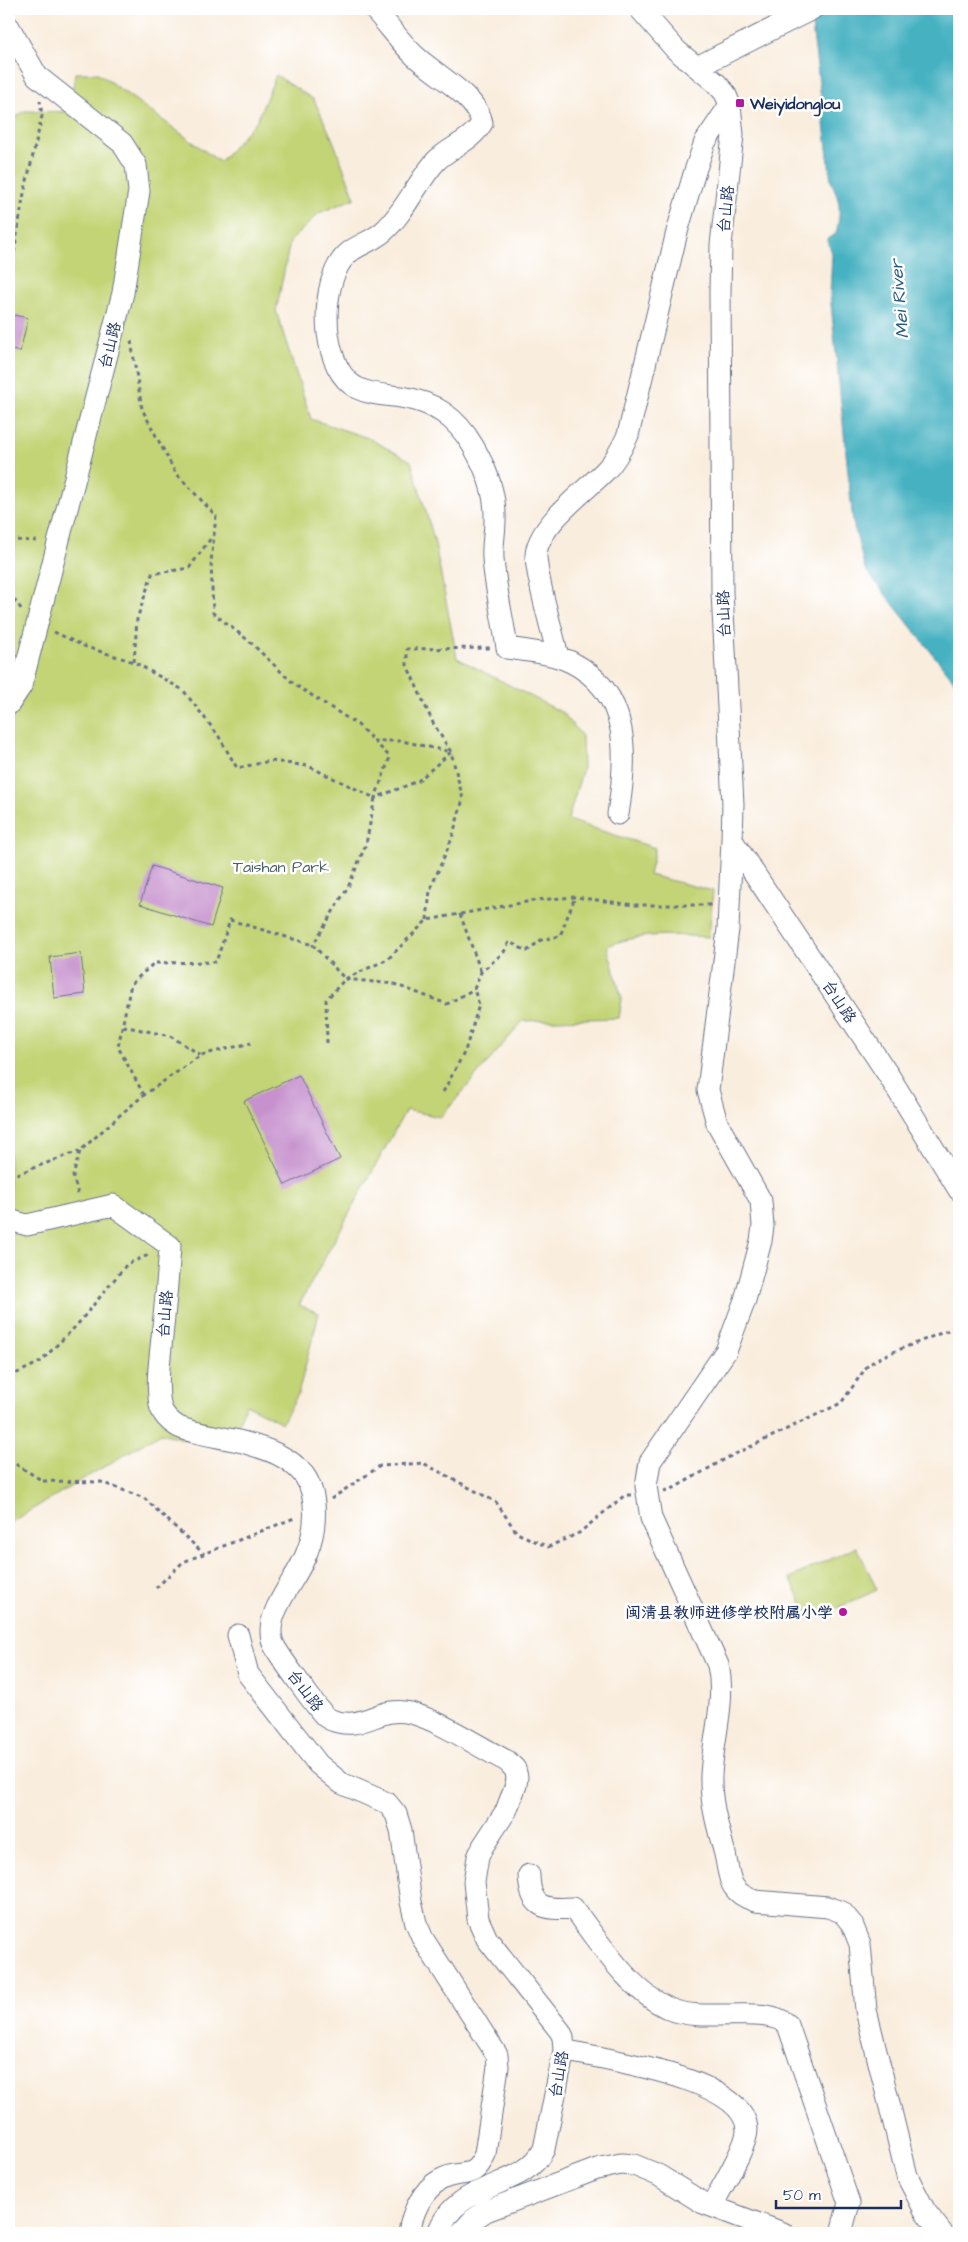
<svg xmlns="http://www.w3.org/2000/svg" width="968" height="2242" viewBox="0 0 968 2242" font-family="'Architects Daughter','LXGW WenKai TC',sans-serif">
	<rect width="100%" height="100%" fill="#fff"/>
	<filter id="ink" filterUnits="userSpaceOnUse"><feTurbulence type="fractalNoise" baseFrequency=".02" numOctaves="2"/><feDisplacementMap in="SourceGraphic" scale="10" xChannelSelector="R" yChannelSelector="G"/><feConvolveMatrix kernelMatrix="1 2 1 2 8 2 1 2 1" color-interpolation-filters="sRGB"/></filter>
	<filter id="wash" filterUnits="userSpaceOnUse"><feTurbulence type="fractalNoise" baseFrequency=".0096" numOctaves="4" result="noise"/><feDisplacementMap in="SourceGraphic" scale="20" xChannelSelector="R" yChannelSelector="G"/><feGaussianBlur stdDeviation="1.12" result="paint"/><feColorMatrix in="noise" values="0 0 0 0 0 0 0 0 0 0 0 0 0 0 0 0 0 1.4 0 .05"/><feComposite in="paint" operator="in"/></filter>
	<g filter="url(#wash)">
		<rect width="100%" height="100%" fill="#f9eddd"/>
		<!-- green -->
		<path fill="#c3d476" stroke="#6f826a" d="M 75,73 L 98,73 L 220,162 L 257,120 L 276,75 L 314,100 L 332,138 L 355,198 L 319,213 L 290,242 L 276,311 L 311,419 L 368,438 L 411,461 L 434,539 L 457,658 L 563,713 L 582,736 L 583,768 L 568,820 L 655,848 L 649,875 L 713,891 L 709,937 C 671,935 644,932 607,946 L 622,999 L 619,1018 L 523,1021 L 441,1117 L 406,1110 L 299,1305 L 319,1313 L 298,1394 L 282,1423 L 246,1404 L 228,1451 L 161,1433 L 9,1523 L 9,123 L 24,111 L 70,112 Z
			M 857,1547 L 877,1590 L 810,1620 L 790,1578 Z"/>
		<!-- water -->
		<path fill="#44b1c1" stroke="#307090" d="M 810,9 L 950,9 L 959,50 L 959,687 L 865,569 L 853,522 L 833,324 L 830,294 L 832,253 L 827,239 L 836,234 C 841,210 841,203 831,181 Z"/>
		<g id="blocks">
			<!-- building -->
			<path fill="#c691cd" d="M 9,314 L 28,318 L 20,352 L 9,349 Z
				M 152,866 L 223,888 L 211,927 L 140,904 Z
				M 81,953 L 85,994 L 54,998 L 50,957 Z
				M 299,1075 L 340,1159 L 285,1185 L 244,1101 Z"/>
		</g>
	</g>
	<g filter="url(#ink)">
		<use href="#blocks" fill-opacity="0" stroke="#69728a" stroke-width="1"/>
		<g fill="none" stroke-linecap="round" stroke-linejoin="round">
			<!-- minor casing -->
			<g stroke="#69728a" stroke-width="23">
				<path id="minor" d="M 374,9 C 388,24 400,42 415,56 C 433,73 478,97 482,123 C 472,141 450,147 436,161 C 417,182 405,212 384,231 C 366,247 348,244 336,270 C 321,301 323,370 357,388 C 371,395 386,395 401,397 C 434,402 456,417 473,446 C 486,468 496,494 495,520 C 495,533 492,546 493,558 C 495,588 503,618 507,648 C 528,651 552,653 571,662 C 632,693 627,757 618,814
					M 640,9 L 676,50 L 716,83 L 725,93 L 730,105 L 733,135 L 721,245 L 720,292 L 722,592 L 733,804 L 732,840 L 889,1076 L 959,1190
					M 9,27 L 37,76 L 122,143 L 136,165 L 139,191 L 123,293 L 21,686 L 9,704
					M 697,67 L 812,9
					M 558,657 C 552,628 538,586 536,557 C 535,527 586,491 606,470 C 616,460 622,448 628,435 L 677,232 L 695,171 L 705,142 L 730,105
					M 732,840 L 728,929 L 708,1090 L 717,1123 L 761,1201 L 763,1226 L 761,1241 L 745,1300 L 726,1351 L 650,1462 L 646,1486 L 651,1518 L 718,1665 C 726,1702 713,1738 711,1775 C 710,1802 718,1828 725,1854 C 730,1878 728,1892 755,1901 L 828,1907 L 842,1912 L 852,1924 L 860,1944 L 866,2010 L 907,2176 L 925,2211 L 942,2233
					M 9,1220 L 27,1225 L 113,1205 L 170,1246 C 168,1277 165,1307 162,1337 C 160,1359 156,1383 160,1405 C 162,1414 170,1422 177,1426 C 188,1433 230,1438 246,1443 C 269,1450 289,1456 304,1475 C 319,1496 316,1530 307,1552 C 298,1579 262,1614 273,1643 C 276,1652 320,1712 326,1717 C 333,1722 345,1724 353,1723 C 375,1720 385,1707 411,1713 C 443,1722 477,1746 507,1761 L 515,1769 L 517,1777 L 516,1785 L 506,1811 L 483,1846 L 478,1857 L 474,1882 L 478,1919 L 487,1939 L 560,2031 L 563,2037 L 564,2050 L 544,2149 C 523,2191 457,2179 438,2233
					M 238,1635 L 248,1674 L 318,1764 L 341,1783 L 387,1803 L 396,1814 L 401,1830 L 411,1902 L 416,1923 L 423,1939 L 497,2055 L 498,2067 L 485,2154 C 473,2183 461,2168 440,2180 C 422,2190 412,2213 409,2233
					M 529,1875 C 530,1908 544,1910 573,1908 C 599,1942 630,1992 670,2009 C 704,2024 767,2004 788,2025 L 849,2203 L 841,2233
					M 564,2050 C 605,2060 746,2078 747,2130 C 747,2147 720,2189 712,2206
					M 461,2233 L 474,2219 L 486,2211 L 597,2169 L 621,2164 L 634,2165 L 658,2175 L 703,2203 L 783,2233"/>
			</g>
			<!-- path -->
			<path stroke="#69728a" stroke-width="3" stroke-dasharray="4 4" stroke-linecap="butt" d="M 9,284 L 23,198 L 42,116 L 40,101
				M 131,341 L 142,409 L 175,472 L 216,516 L 211,562 L 213,613 L 249,641 L 294,684 L 358,725 L 390,757 L 375,798 L 418,781 L 451,752 L 402,741 L 373,741
				M 9,540 L 41,541
				M 9,593 L 22,610
				M 54,632 L 86,647 L 134,662 L 183,690 L 218,735 L 237,768 L 271,761 L 308,766 L 375,798 L 366,844 L 349,885 L 313,945 L 345,979 L 388,959 L 427,920 L 537,900 L 575,897 L 634,905 L 712,905
				M 134,662 L 137,619 L 152,574 L 189,568 L 214,534
				M 460,914 L 481,972
				M 427,920 L 430,890 L 452,838 L 463,799 L 451,752 L 433,723 L 407,665 L 407,649 L 490,648
				M 123,1026 L 170,1036 L 201,1055
				M 327,1043 L 326,1000 L 345,979 L 394,984 L 447,1004 L 474,989 L 481,972 L 504,952 L 509,942 L 527,951 L 541,940 L 560,936 L 575,897
				M 443,1092 L 465,1051 L 479,1005 L 474,989
				M 144,1095 L 118,1047 L 131,984 L 154,963 L 216,962 L 230,920 L 313,945
				M 9,1177 L 79,1151
				M 78,1194 L 73,1176 L 80,1151 L 120,1115 L 144,1095 L 201,1055 L 251,1043
				M 9,1377 L 40,1362 L 77,1325 L 127,1264 L 151,1254
				M 9,1460 L 43,1481 L 101,1482 L 144,1498 L 204,1554
				M 664,1491 L 674,1488 L 727,1458 L 841,1403 L 868,1365 L 883,1356 L 959,1326
				M 331,1499 L 380,1466 L 423,1463 L 496,1502 L 517,1533 L 548,1547 L 579,1533 L 625,1495 L 631,1495
				M 156,1588 L 183,1562 L 297,1517"/>
			<!-- minor -->
			<use href="#minor" stroke="#fff" stroke-width="21"/>
		</g>
	</g>
	<!-- markers -->
	<g fill="#b5179e" stroke="#fff" stroke-width="2">
		<rect x="735" y="98" width="10" height="10" rx="2.5"/>
		<circle cx="843" cy="1612" r="5"/>
	</g>
	<g text-anchor="middle" stroke-width="5" stroke-linejoin="round" paint-order="stroke">
		<!-- poi labels -->
		<g font-size="16" font-weight="bold" fill="#1b2f5e" stroke="#fff" text-anchor="start">
			<text x="750" y="109">Weiyidonglou</text>
			<text x="833" y="1618" text-anchor="end">闽清县教师进修学校附属小学</text>
		</g>
		<!-- street labels -->
		<g font-size="16" fill="#1b2f5e" stroke="#fff">
			<text transform="translate(725 209) rotate(-84)" y="6">台山路</text>
			<text transform="translate(109 345) rotate(-76)" y="6">台山路</text>
			<text transform="translate(723 614) rotate(-92)" y="6">台山路</text>
			<text transform="translate(840 1001) rotate(57)" y="6">台山路</text>
			<text transform="translate(164 1314) rotate(-85)" y="6">台山路</text>
			<text transform="translate(306 1690) rotate(53)" y="6">台山路</text>
			<text transform="translate(558 2074) rotate(-80)" y="6">台山路</text>
		</g>
		<!-- park labels -->
		<g font-size="16" fill="#4d6165" stroke="#fff">
			<text x="281" y="872">Taishan Park</text>
		</g>
		<!-- water labels -->
		<g font-size="18" font-style="italic" fill="#295c81" stroke="#fff">
			<text transform="translate(899 299) rotate(-95)" y="6">Mei River</text>
		</g>
	</g>
	<!-- margin -->
	<rect width="968" height="2242" fill="none" stroke="#fff" stroke-width="30"/>
	<!-- scale -->
	<path d="M776 2200v8h125v-8" fill="none" stroke="#1b2f5e" stroke-width="2.5"/>
	<text x="783" y="2200" font-size="15" fill="#1b2f5e" stroke="#ffffff" stroke-width="4" paint-order="stroke">50 m</text>
</svg>
